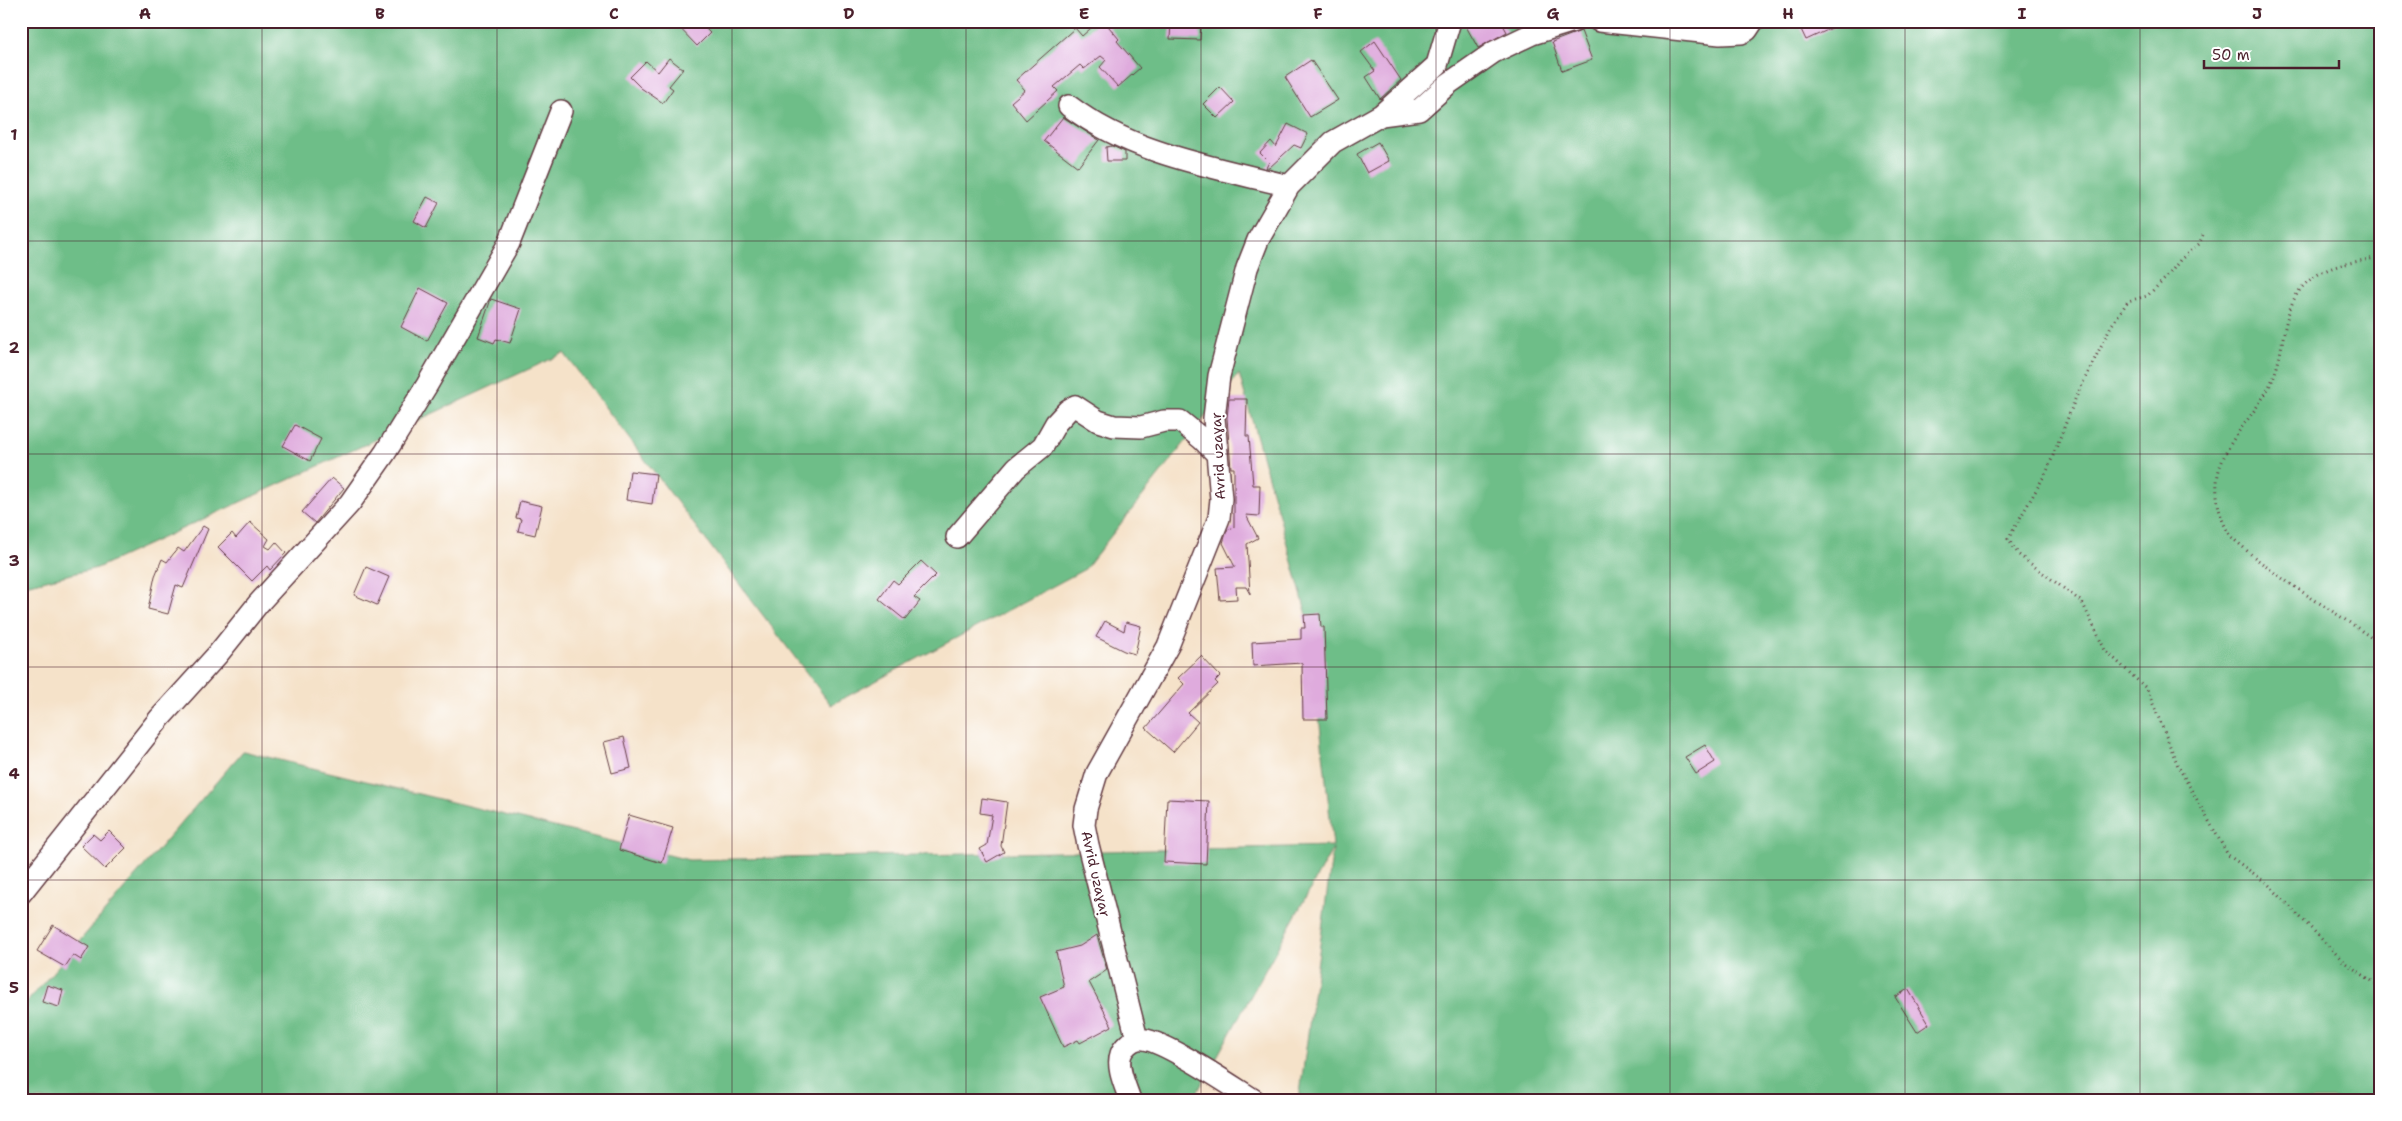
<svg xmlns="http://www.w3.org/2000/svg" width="2402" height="1121" viewBox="0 0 2402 1121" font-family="'Shantell Sans',sans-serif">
	<rect width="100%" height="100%" fill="#fff"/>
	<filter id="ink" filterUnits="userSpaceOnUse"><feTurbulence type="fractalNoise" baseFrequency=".02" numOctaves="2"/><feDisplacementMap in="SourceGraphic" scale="10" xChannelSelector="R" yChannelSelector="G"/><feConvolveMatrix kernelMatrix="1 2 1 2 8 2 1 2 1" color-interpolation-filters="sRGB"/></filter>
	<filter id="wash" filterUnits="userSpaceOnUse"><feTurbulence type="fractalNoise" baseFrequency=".0096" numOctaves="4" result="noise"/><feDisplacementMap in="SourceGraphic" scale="20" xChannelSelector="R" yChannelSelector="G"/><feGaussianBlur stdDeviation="1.12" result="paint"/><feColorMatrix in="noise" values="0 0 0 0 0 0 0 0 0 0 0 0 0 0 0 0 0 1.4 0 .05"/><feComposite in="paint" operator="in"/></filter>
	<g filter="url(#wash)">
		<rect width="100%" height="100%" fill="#f5e2c9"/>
		<!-- forest -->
		<path fill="#6ebe88" stroke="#5c6e5a" d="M 21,21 L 2381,21 L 2381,1100 L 1299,1100 L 1333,848 L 1193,1100 L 21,1100 L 21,1009 L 243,751 L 689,860 L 1333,846 L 1309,622 L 1239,374 L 1085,569 L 831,705 L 564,353 L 97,568 L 21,586 Z"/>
		<g id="blocks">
			<!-- building -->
			<path fill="#dfabdd" d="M 673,21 L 698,21 L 710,33 L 697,46 Z
				M 1099,21 L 1104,21 L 1119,39 L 1117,41 L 1140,68 L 1118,87 L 1100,67 L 1106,60 L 1101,56 L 1084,69 L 1080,65 L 1054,87 L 1058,91 L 1026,120 L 1011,102 L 1025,90 L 1016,80 L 1075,28 L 1082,36 Z
				M 1171,21 L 1201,21 L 1200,40 L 1170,39 Z
				M 1463,21 L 1501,21 L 1507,32 L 1478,48 Z
				M 1797,21 L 1847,21 L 1806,40 Z
				M 1581,31 L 1592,60 L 1562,71 L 1552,42 Z
				M 1375,41 L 1401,80 L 1380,99 L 1366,77 L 1375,71 L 1361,52 Z
				M 669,58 L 683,69 L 669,86 L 673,89 L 663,103 L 641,88 L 630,77 L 646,61 L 658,72 Z
				M 1311,60 L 1338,100 L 1310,117 L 1285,77 Z
				M 1220,87 L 1234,102 L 1217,118 L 1203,104 Z
				M 1063,117 L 1099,140 L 1078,167 L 1044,141 Z
				M 1288,124 L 1308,134 L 1301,148 L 1294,145 L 1269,168 L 1266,168 L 1269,162 L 1260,153 L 1271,141 L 1276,147 Z
				M 1378,142 L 1389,161 L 1367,173 L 1357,154 Z
				M 1112,146 L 1125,152 L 1125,161 L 1107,161 L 1106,147 Z
				M 427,197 L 439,203 L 426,228 L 414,221 Z
				M 420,288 L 448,303 L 427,341 L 401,327 Z
				M 491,299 L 521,309 L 510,343 L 496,339 L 494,343 L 478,337 Z
				M 1229,399 L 1247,399 L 1246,436 L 1249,436 L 1253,485 L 1260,485 L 1259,516 L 1246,515 L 1258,538 L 1247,544 L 1250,594 L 1246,587 L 1236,587 L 1237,599 L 1220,600 L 1217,568 L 1235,567 L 1223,543 L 1227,530 L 1234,527 L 1234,468 L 1231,468 L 1227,418 Z
				M 295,425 L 321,439 L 310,461 L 283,446 Z
				M 630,471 L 656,474 L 652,504 L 626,500 Z
				M 332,478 L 344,488 L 315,523 L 302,512 Z
				M 520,501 L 542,506 L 535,535 L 518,531 L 521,519 L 516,518 Z
				M 250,522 L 269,539 L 265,546 L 270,549 L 276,542 L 286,553 L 270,570 L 267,566 L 252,581 L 218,547 L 232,533 L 236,538 Z
				M 203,526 L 208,529 L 183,588 L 176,585 L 168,614 L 148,609 L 155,576 L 162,559 L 167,562 L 178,548 L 184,552 Z
				M 921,561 L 936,575 L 914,597 L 920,601 L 905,620 L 879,599 L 893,580 L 898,584 Z
				M 366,567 L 389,577 L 377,605 L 354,595 Z
				M 1320,614 L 1321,627 L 1324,627 L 1327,719 L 1303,719 L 1302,663 L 1253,666 L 1252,642 L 1301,639 L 1301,628 L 1305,628 L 1304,615 Z
				M 1105,621 L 1124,631 L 1126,622 L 1141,626 L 1135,654 L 1124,651 L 1096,637 Z
				M 1201,656 L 1220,676 L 1215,681 L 1218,684 L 1188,713 L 1198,722 L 1173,752 L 1146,728 L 1184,684 L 1178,678 Z
				M 624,737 L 631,768 L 612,773 L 604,742 Z
				M 1705,745 L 1715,762 L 1696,774 L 1685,757 Z
				M 982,798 L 1007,802 L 1001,846 L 1004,852 L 987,862 L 980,849 L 987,845 L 992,815 L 980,813 Z
				M 1167,799 L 1209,801 L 1206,864 L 1164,862 Z
				M 629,815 L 673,828 L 662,863 L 619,850 Z
				M 109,831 L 126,848 L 105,869 L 81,846 L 93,834 L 100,840 Z
				M 53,925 L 89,947 L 81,960 L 73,955 L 65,967 L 37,951 Z
				M 1097,935 L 1107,970 L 1089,982 L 1112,1026 L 1080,1043 L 1078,1040 L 1063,1047 L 1040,997 L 1064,987 L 1056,952 L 1080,946 Z
				M 47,985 L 63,990 L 59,1007 L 42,1002 Z
				M 1908,989 L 1929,1024 L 1917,1032 L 1895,997 Z"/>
		</g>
	</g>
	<g filter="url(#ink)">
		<use href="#blocks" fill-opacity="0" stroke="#643c43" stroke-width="1"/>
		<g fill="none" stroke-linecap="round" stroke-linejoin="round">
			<!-- minor casing -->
			<g stroke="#643c43" stroke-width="24">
				<path id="minor" d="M 1599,21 L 1720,34 L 1741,33 L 1747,30 L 1753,21
					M 1069,106 C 1132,154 1213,167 1289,186
					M 1381,115 L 1437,65 L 1450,21
					M 957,537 L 1016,468 L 1043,446 L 1056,423 L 1068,410 L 1075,406 L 1098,421 L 1114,426 L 1141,427 L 1164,421 L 1180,421 L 1202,439 L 1217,454
					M 21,893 L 160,718 L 218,654 L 258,604 L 350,503 L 385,453 L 427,385 L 509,243 L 561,111
					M 1137,1039 L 1088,845 L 1084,825 L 1086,809 L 1097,773 L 1168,646 L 1219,518 L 1221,499 L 1214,418 L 1219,376 L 1247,268 L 1258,240 L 1289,186 L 1333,142 L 1381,115 L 1419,110 L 1448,84 L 1494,52 L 1532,34 L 1574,21
					M 1130,1100 C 1126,1087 1116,1068 1121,1054 C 1123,1048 1131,1040 1138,1039 C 1159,1036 1233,1087 1254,1100"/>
			</g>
			<!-- path -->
			<path stroke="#643c43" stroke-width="3" stroke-dasharray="1 4" stroke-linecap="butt" d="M 2203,235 L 2199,244 L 2180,260 L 2167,277 L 2147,296 L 2128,301 L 2111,326 L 2076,397 L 2047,471 L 2008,539 L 2019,555 L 2082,602 L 2105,650 L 2147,689 L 2178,766 L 2228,855 L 2268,884 L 2344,962 L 2381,987
				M 2381,257 C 2351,263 2319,265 2299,291 C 2284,312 2284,342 2277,367 C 2266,406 2234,428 2221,464 C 2213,485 2217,512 2227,530 C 2230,538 2239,543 2245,549 C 2286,586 2337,611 2381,645"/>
			<!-- minor -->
			<use href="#minor" stroke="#fff" stroke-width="21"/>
		</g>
	</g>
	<!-- grid -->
	<path fill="none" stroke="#4a1f2b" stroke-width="1" stroke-opacity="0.55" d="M 262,21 L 262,1100M 497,21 L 497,1100M 732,21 L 732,1100M 966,21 L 966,1100M 1201,21 L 1201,1100M 1436,21 L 1436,1100M 1670,21 L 1670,1100M 1905,21 L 1905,1100M 2140,21 L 2140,1100M 21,241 L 2381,241M 21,454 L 2381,454M 21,667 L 2381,667M 21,880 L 2381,880"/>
	<g text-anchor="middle" stroke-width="4" stroke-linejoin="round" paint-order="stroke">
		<!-- street labels -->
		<g font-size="14" fill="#4a1f2b" stroke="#fff">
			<text transform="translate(1218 456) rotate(-93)" y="5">Avrid uzaɣaṛ</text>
			<text transform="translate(1096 874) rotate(77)" y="5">Avrid uzaɣaṛ</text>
		</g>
	</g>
	<!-- margin -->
	<rect width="2402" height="1121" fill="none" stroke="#fff" stroke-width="55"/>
	<!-- scale -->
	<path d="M2204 60v8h135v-8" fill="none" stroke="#4a1f2b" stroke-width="2.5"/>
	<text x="2212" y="60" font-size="15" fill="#4a1f2b" stroke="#ffffff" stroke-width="4" paint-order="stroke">50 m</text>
	<rect x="28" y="28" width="2346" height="1066" fill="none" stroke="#4a1f2b" stroke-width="2"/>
	<g font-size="16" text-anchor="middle" font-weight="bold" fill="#4a1f2b">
		<text x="145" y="19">A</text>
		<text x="380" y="19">B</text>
		<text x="614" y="19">C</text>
		<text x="849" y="19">D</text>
		<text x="1084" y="19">E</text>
		<text x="1318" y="19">F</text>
		<text x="1553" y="19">G</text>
		<text x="1788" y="19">H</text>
		<text x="2022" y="19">I</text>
		<text x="2257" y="19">J</text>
		<text x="14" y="140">1</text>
		<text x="14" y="353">2</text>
		<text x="14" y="566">3</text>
		<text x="14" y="779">4</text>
		<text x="14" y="993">5</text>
	</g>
</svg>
